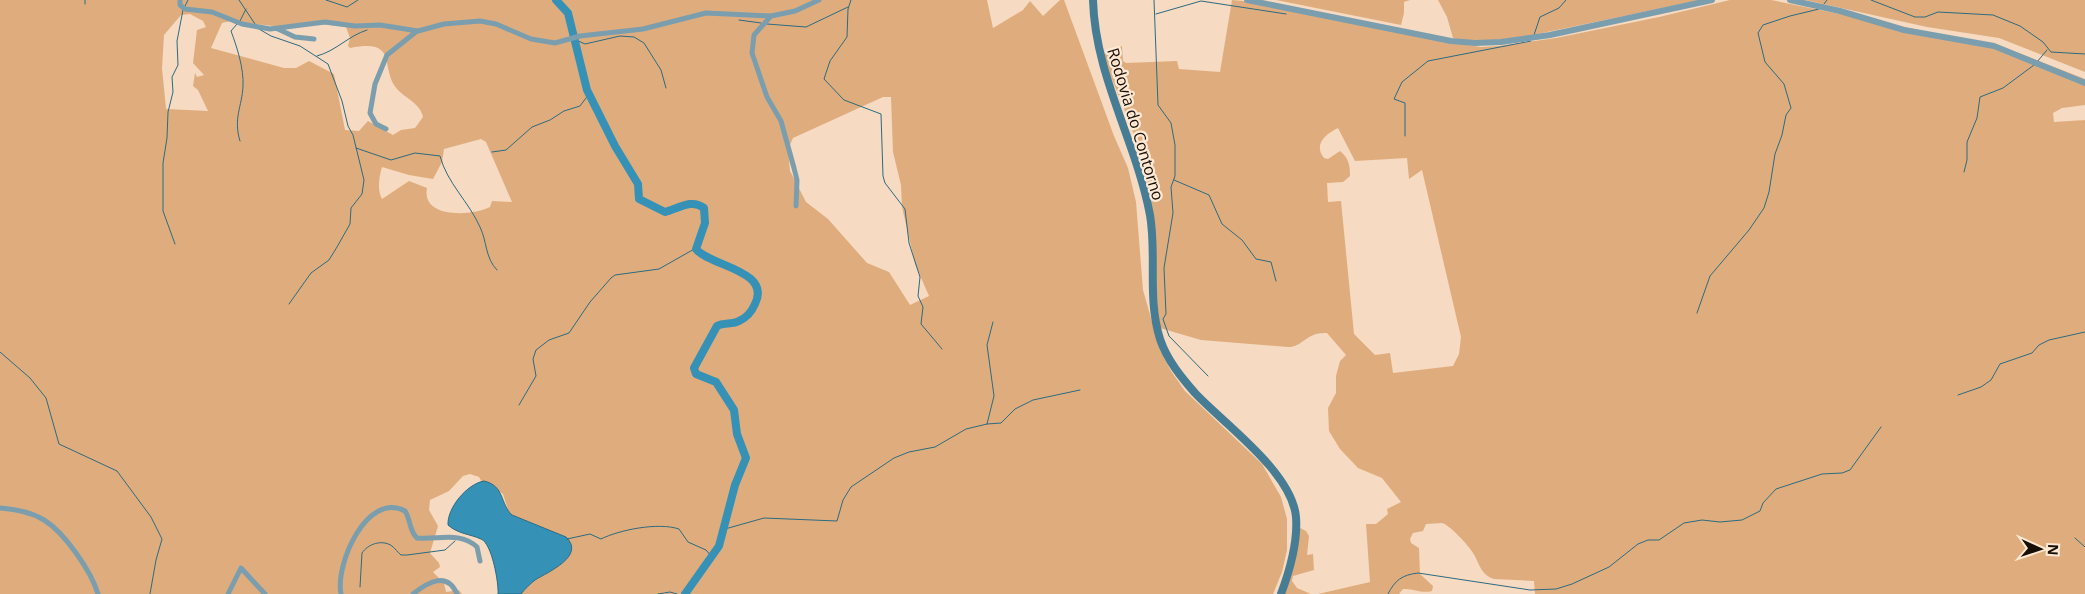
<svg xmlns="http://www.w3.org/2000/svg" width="2085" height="594" viewBox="0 0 2085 594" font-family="'Open Sans',sans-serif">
	<rect width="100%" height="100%" fill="#f6dac1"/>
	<!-- green -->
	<path fill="#dfad7d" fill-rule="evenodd" d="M 0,0 L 987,0 L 993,28 L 1023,10 L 1030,1 L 1043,16 L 1060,0 L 1064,0 L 1114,136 L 1128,168 L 1136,202 L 1143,290 L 1160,350 L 1171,371 L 1185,391 L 1262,464 L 1281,497 L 1287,519 L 1287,550 L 1282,572 L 1273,594 L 521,594 C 526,589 530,584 535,580 C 547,572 586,556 566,537 L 512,515 L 508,510 L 503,494 L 484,481 L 482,482 L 479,477 L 470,474 L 463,476 L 449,491 L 430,500 L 429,510 L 438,526 L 430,553 L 439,563 L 440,567 L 433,572 L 444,583 L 446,592 L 459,590 L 462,594 L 0,594 ZM 190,14 L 203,21 L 206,27 L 197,30 L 193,63 L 204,75 L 197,77 L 195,73 L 193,86 L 198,90 L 208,111 L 166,109 L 162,68 L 164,35 L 181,15 ZM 230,21 L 290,28 L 321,24 L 346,27 L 350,38 L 348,46 L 350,48 C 400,38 379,68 397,89 C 406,99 420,103 423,117 L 415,128 L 401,130 L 393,135 L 368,121 L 359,131 L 345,130 L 334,74 L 309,61 L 296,68 L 284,68 L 211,48 L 222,23 ZM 883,97 L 891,97 L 893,152 L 901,185 L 902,207 L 915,264 L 929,296 L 910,305 L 889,272 L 867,263 L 828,219 L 806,202 L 790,171 L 788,149 L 793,138 ZM 481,139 L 486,142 L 512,202 L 492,201 L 490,207 C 472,216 421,219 427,188 L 409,181 L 382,199 C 377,190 379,177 382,167 L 409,175 L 433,179 L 442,162 L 444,149 Z
		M 1232,0 L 1254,2 L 1454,43 L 1481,47 L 1499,46 L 1556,38 L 1659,17 L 1730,0 L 1771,0 L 2003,47 L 2085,79 L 2085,105 L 2062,108 L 2053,113 L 2054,122 L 2085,120 L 2085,594 L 1535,594 L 1534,581 L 1494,579 C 1480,574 1480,564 1473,553 C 1469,546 1450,525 1442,523 C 1437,523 1431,524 1426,524 L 1423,531 L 1413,533 L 1410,539 L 1411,543 L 1419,548 L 1420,574 L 1433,586 L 1432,591 C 1421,594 1414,588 1403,589 L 1399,594 L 1318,594 L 1370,582 L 1366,524 L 1376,524 L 1388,514 L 1387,509 L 1401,502 L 1382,478 L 1358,468 L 1340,449 L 1329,431 L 1328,408 L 1336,393 L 1336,376 L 1340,361 L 1346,355 L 1327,333 C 1305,332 1304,347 1288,347 L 1201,340 L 1160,328 C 1150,284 1155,234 1148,188 C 1141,142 1119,98 1102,55 L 1122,46 L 1123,61 L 1126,63 L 1177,61 L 1179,69 L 1220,72 ZM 1338,128 L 1355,161 L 1407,158 L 1409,179 L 1422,170 L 1461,337 L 1459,354 L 1453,366 L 1393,373 L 1390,353 L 1375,355 L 1354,334 L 1341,201 L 1328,202 L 1327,183 L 1343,182 L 1350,176 C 1350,166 1349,158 1340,151 L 1328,159 L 1324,158 C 1313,144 1326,134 1338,128 Z
		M 1276,0 L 1410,0 L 1404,2 L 1404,13 L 1401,25 Z
		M 1438,0 L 1701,0 L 1504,41 L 1471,42 L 1453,38 L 1447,17 Z
		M 1805,0 L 2085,0 L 2085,72 L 1999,38 L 1927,27 Z
		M 1300,528 L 1306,531 L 1309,536 L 1307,555 L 1313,554 L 1314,570 L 1293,576 L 1292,581 L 1297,588 L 1311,594 L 1281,594 Z"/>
	<!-- water -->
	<path fill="#3591b6" stroke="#2c6a81" d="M 484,481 C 505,486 500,504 512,515 L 566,537 C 586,556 548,572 535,580 C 530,584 525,589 521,594 L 498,594 C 499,584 492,543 481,539 C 470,534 458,534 448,525 C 447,508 467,484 484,481 Z"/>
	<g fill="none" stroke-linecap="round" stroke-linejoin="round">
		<!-- stream -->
		<path stroke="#2c6a81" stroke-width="1" d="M 239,0 L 255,24
			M 326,0 L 347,7 L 358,0
			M 851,0 L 848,9 L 847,37 L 830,61 L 824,79 L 844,100 L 881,114 L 883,176 L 885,183 L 905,209 L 909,243 L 920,277 L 918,296 L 923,307 L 921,324 L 942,349
			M 1154,0 L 1158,105 L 1171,123 L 1175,145 L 1175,176 L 1171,187 L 1173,213 L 1164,268 L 1166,314 L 1163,319 L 1169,336 L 1208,376
			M 1871,0 L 1915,17 L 1925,17 L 1938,12 L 1993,15 L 2020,26 L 2043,42 L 2051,52 L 2085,54
			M 85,4 L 85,0
			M 1824,4 L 1827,0
			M 185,6 L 188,0
			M 1156,14 L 1201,1 L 1286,14
			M 739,20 L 761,23
			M 240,21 L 246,9
			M 237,24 L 231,31 C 237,47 244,69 243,86 C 242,107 233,118 240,141
			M 767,24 L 806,27 L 848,7
			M 259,29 L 271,36 L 300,46 L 328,64 L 342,101 L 348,126 L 353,135 L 364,180 L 362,194 L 351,208 L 350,224 L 337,247 L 329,260 L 311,273 L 289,304
			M 1534,35 L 1540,17 L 1559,8 L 1566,0
			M 576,40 L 585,44 L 620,36 L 634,37 L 644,43 L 661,70 L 666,88
			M 317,56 C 336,51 348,36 367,30
			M 2037,62 L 2047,50
			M 1405,136 L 1405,103 L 1394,99 L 1402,82 L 1428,61 L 1531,41
			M 356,148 L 391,160 L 415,153 L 440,156 C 447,183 469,202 480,227 C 487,241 485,258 497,270
			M 492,152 L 506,150 L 532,127 L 550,120 L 564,111 L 580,106 L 589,94
			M 1964,172 L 1967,160 L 1967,142 L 1977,118 L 1980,97 L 2003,88 L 2034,65
			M 1174,180 L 1209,195 L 1222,224 L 1242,240 L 1256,259 L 1271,262 L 1276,281
			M 175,244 L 163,211 L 163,163 L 167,138 L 168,112 L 173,92 L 172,77 L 178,65 L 177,41 L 183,10
			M 1697,313 L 1710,276 L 1749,230 L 1764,208 L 1769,192 L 1775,154 L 1782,135 L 1786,115 L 1791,108 L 1784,84 L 1765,62 L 1758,33 L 1763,25 L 1790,16 L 1819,9
			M 0,352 L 30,378 L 46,398 L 59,444 L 117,471 L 151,517 L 162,539 L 156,560 L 150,594
			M 1958,395 L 1981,387 L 1991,380 L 2000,364 L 2032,353 L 2039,345 L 2049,340 L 2085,332
			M 519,405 L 536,376 L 533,359 L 536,350 L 549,340 L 569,333 L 590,302 L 611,278 L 615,275 L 659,269 L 696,248
			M 987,424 L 994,396 L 987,345 L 993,322
			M 725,529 L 764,518 L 837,521 L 843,500 L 851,487 L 894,458 L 909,452 L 935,447 L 966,429 L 987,424 L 1001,423 L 1015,409 L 1033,400 L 1080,390
			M 2075,538 L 2085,547
			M 567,539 L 590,534 L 601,539 C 619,530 658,522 679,529 L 688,542 L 706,550 L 712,557
			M 360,587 L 362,553 C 368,544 382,539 392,546 C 396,549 397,552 401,555 L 407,555 L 445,550 L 455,541
			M 658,594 L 670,592 L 677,594
			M 1388,594 C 1395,580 1402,575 1418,573 L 1530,590 L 1556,589 L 1572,584 L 1609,567 L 1638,544 L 1648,540 L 1659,540 L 1684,523 L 1702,520 L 1720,522 L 1742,520 L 1760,511 L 1763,503 L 1776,489 L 1822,474 L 1842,473 L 1850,470 L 1881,427"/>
		<!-- river -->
		<path stroke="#3591b6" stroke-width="8" d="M 556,0 L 568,13 L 587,90 L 615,146 L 638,184 L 639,199 L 665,212 C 678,209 691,198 704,208 L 705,223 L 696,249 C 709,266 772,270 755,304 C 752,311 746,318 739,321 C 732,325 724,322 717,326 L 694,368 L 696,374 L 716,382 L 734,410 L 737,434 L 746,458 L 735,485 L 719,546 L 685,594"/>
		<!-- minor -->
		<path stroke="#7b9eae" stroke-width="5" d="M 180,0 L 180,5 L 185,9 L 212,12 L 242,24 L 270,29 L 325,22 L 355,26 L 380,25 L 418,31 L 444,24 L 480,21 L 496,24 L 531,39 L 555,43 L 580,36 L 643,29 L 706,13 L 771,16 L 795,11 L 819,0
			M 771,16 L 754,35 L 752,53 L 767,97 L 781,121 L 794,168 L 797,180 L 796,206
			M 278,29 L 295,37 L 314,39
			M 386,129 L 376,124 L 370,113 L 375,84 L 387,55 L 417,31
			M 0,508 C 15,509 31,512 44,520 C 65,533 91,571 98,594
			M 228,594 L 241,568 L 265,594
			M 341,594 C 335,564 367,491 405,511 C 411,520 409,531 417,538 C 438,540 460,531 477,547 L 480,561
			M 413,594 C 428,582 447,571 457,594"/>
		<!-- tertiary -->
		<path stroke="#7b9eae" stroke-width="6" d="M 1247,0 L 1451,41 L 1475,43 L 1501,42 L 1550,35 L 1712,0
			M 1790,0 L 1840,11 L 1904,30 L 1994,46 L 2085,83"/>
		<!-- secondary -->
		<path stroke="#467d95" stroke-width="8" d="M 1093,0 C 1095,76 1136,141 1150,215 C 1157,255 1147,298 1160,339 C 1167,360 1181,377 1195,393 C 1224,424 1292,472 1296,517 C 1298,543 1290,570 1281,594"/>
	</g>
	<g text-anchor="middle" stroke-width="4.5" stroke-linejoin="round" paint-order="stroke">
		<!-- street labels -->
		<g font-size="16" fill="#170e06" stroke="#ffe9d4">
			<text transform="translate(1136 124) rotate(73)" y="6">Rodovia do Contorno</text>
		</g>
	</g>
	<!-- north arrow -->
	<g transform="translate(2040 549) rotate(93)" stroke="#ffe9d4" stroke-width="4" paint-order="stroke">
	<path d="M0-4L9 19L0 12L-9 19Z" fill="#170e06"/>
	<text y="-8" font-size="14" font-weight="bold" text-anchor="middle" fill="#170e06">N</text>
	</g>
</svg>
